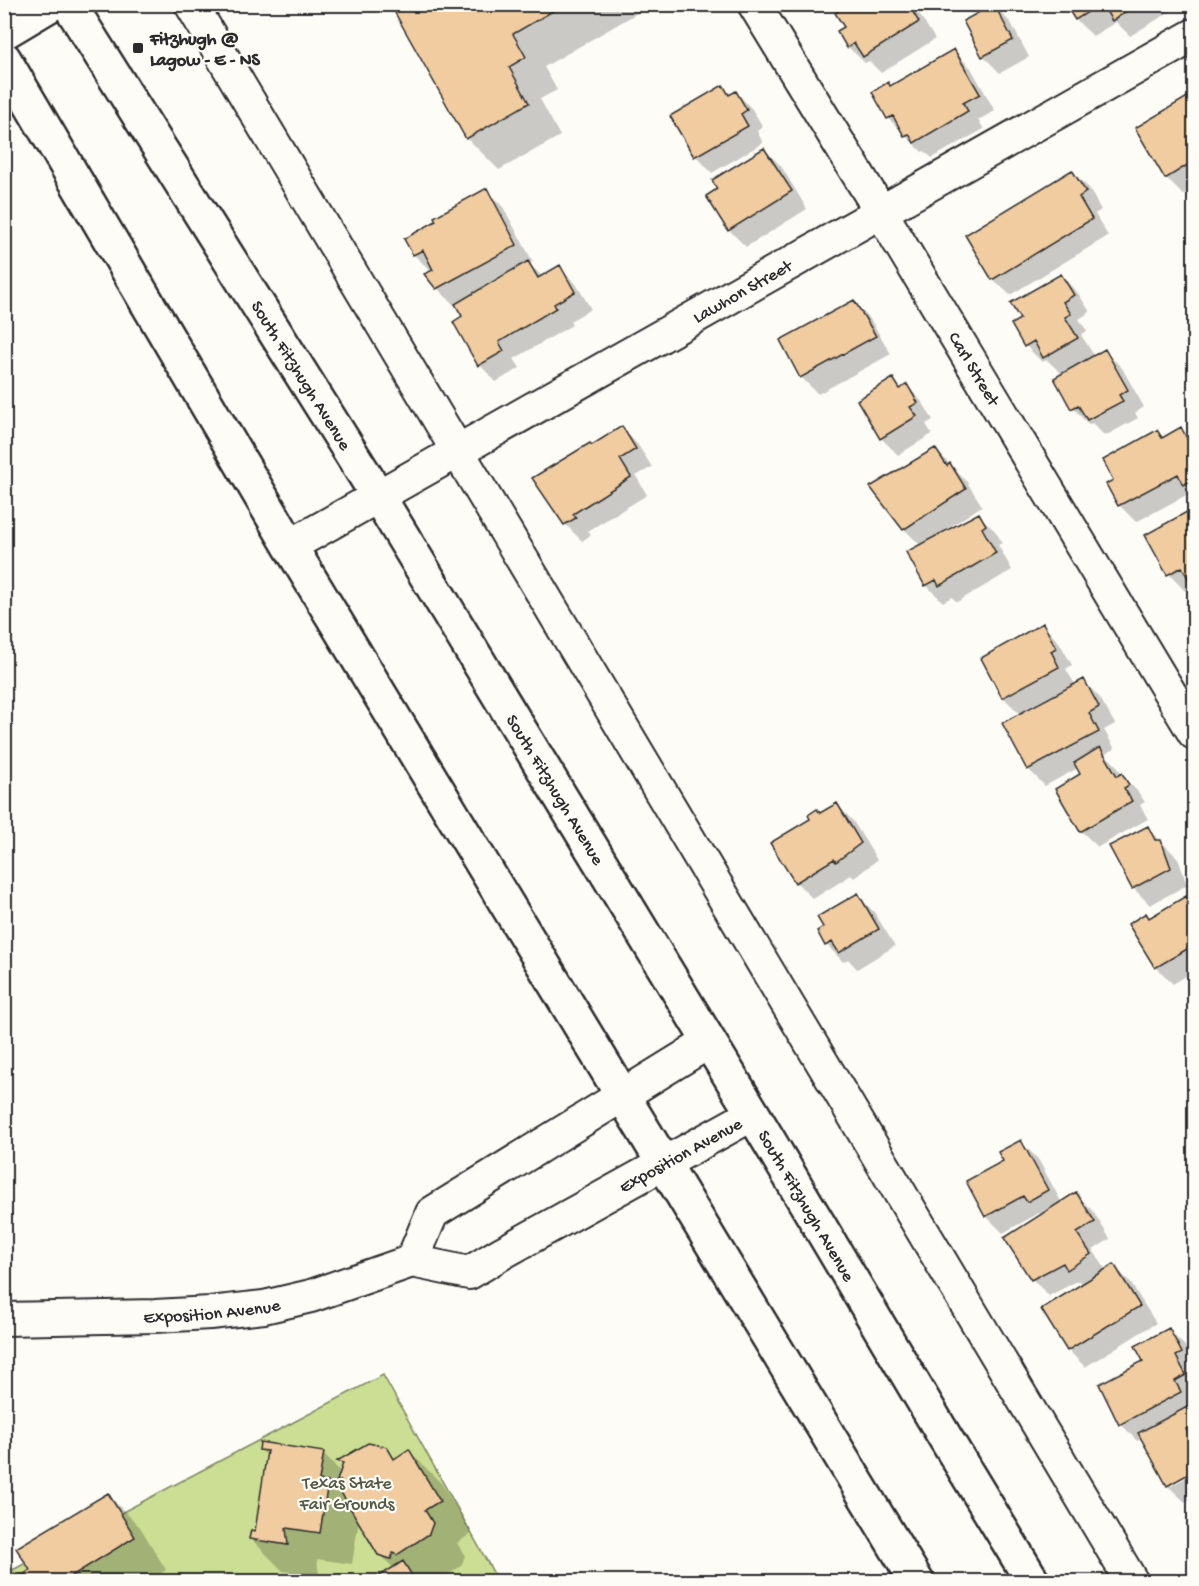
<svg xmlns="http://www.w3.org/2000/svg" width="1199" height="1586" viewBox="0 0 1199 1586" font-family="'Gochi Hand',sans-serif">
	<rect width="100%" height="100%" fill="#fdfcf7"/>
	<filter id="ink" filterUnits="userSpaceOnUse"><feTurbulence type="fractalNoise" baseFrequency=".0167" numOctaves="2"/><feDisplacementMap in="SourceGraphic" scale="12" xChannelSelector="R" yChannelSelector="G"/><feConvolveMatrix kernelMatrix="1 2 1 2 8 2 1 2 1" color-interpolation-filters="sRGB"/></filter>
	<g filter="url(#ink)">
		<!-- green -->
		<path fill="#cbde93" stroke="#7b845f" stroke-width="1.5" d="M 383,1375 L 498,1581 L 5,1582 L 5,1574 Z"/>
		<!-- shadow -->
		<path fill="#0003" d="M 392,4 L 653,4 L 544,67 L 557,90 L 540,99 L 560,136 L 499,170 L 467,138 Z
			M 852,4 L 913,4 L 935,39 L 881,73 L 869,61 L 865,63 L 848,47 L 846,27 Z
			M 1067,4 L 1174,4 L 1176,8 L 1130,36 L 1116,22 L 1093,36 L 1076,20 Z
			M 994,6 L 1011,23 L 1029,57 L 1000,73 L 983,56 Z
			M 954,51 L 971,68 L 995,111 L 978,120 L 984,129 L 932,158 L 924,151 L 922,152 L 888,118 L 891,87 Z
			M 723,87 L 731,95 L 736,92 L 752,109 L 763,127 L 757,131 L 763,143 L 712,173 L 696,156 Z
			M 1194,95 L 1194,188 L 1183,195 L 1166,178 L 1137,129 Z
			M 764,149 L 781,166 L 807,209 L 746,247 L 729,230 L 708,197 Z
			M 1072,172 L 1089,188 L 1101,210 L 1095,214 L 1108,236 L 1010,295 L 993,279 Z
			M 486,190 L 503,207 L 533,262 L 529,264 L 543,277 L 559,267 L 576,284 L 591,309 L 570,321 L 572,325 L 514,359 L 520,368 L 496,382 L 480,365 L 464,317 L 456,303 L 454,305 L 437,288 L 432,272 L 414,255 Z
			M 1061,276 L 1078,293 L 1090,312 L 1079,319 L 1087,331 L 1081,335 L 1095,357 L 1105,351 L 1122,368 L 1144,407 L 1135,413 L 1138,418 L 1105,436 L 1092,423 L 1089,425 L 1073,408 L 1063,375 L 1047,360 L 1042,362 L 1026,346 L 1022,319 Z
			M 853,302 L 870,319 L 891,354 L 818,394 L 801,377 Z
			M 893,380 L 902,389 L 907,386 L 923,403 L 933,420 L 926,424 L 932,434 L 898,455 L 881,438 Z
			M 622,428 L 638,445 L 652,467 L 636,476 L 647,495 L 588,531 L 591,535 L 582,541 L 565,524 L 534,479 Z
			M 1181,429 L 1194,443 L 1194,494 L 1192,492 L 1136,522 L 1119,505 L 1115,481 L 1157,431 L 1164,438 Z
			M 935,449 L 967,482 L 982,506 L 942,532 L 944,534 L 979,515 L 996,532 L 1002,543 L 998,545 L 1012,570 L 957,602 L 952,597 L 943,602 L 926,585 L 921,546 L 904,529 Z
			M 1194,510 L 1194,586 L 1185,591 L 1169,574 L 1147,536 Z
			M 1043,625 L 1059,642 L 1072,665 L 1066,669 L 1076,686 L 1084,681 L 1100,698 L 1115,724 L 1104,730 L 1115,749 L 1105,754 L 1117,766 L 1123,776 L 1138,792 L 1145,802 L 1140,805 L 1148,819 L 1098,847 L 1081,831 L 1082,774 L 1078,768 L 1045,786 L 1028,769 L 1004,724 L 1021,715 L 1004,698 L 983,658 Z
			M 837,805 L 853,821 L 877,860 L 854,878 L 851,875 L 813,899 L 796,882 L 821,815 Z
			M 1147,828 L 1178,858 L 1187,885 L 1150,905 L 1133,888 Z
			M 857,895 L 874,912 L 895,946 L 857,969 L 848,959 L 843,962 L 827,945 Z
			M 1185,898 L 1194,907 L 1194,971 L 1173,984 L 1156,967 L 1150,920 Z
			M 1021,1142 L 1038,1159 L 1062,1203 L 1076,1194 L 1093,1211 L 1110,1239 L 1093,1250 L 1106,1270 L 1114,1266 L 1130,1282 L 1156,1323 L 1085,1367 L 1068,1350 L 1043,1310 L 1083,1285 L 1079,1280 L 1049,1296 L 1032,1279 L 1042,1216 L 1039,1213 L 1003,1233 L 986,1216 L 1005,1161 Z
			M 1168,1330 L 1185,1346 L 1194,1364 L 1194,1372 L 1192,1373 L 1194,1378 L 1194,1396 L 1190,1398 L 1194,1405 L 1194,1410 L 1190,1413 L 1194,1417 L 1194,1470 L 1171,1482 L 1171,1486 L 1194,1473 L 1194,1497 L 1185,1502 L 1168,1486 L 1142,1438 L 1137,1441 L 1121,1424 L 1101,1385 L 1145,1361 Z
			M 386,1448 L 396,1459 L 409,1451 L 441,1483 L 472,1533 L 457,1543 L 465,1556 L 461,1566 L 437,1582 L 373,1582 L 394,1569 L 380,1554 L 359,1520 L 352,1564 L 317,1559 L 319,1576 L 283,1571 L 251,1539 L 256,1532 L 267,1456 L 260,1449 L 323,1454 L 341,1472 L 344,1466 L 339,1461 Z
			M 108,1495 L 140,1527 L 166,1570 L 146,1582 L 15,1582 L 32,1571 Z"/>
		<!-- building -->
		<path fill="#f1cca1" stroke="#2b2b2b" stroke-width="1.5" d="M 390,4 L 565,4 L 513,34 L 526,57 L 509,67 L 529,103 L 466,139 Z
			M 849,4 L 908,4 L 919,22 L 863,57 L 854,43 L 847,48 L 837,31 L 844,27 L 835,13 Z
			M 994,4 L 1013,40 L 982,57 L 963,21 Z
			M 1065,4 L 1101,4 L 1075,20 Z
			M 1102,4 L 1138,4 L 1112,21 Z
			M 954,49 L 980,94 L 963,103 L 968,111 L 914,143 L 909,134 L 904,136 L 893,116 L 887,119 L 872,92 L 888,82 L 890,86 Z
			M 723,85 L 729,95 L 736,91 L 747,110 L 741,114 L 748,126 L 694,157 L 670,116 Z
			M 1194,93 L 1194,161 L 1165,179 L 1135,128 Z
			M 764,148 L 792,191 L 728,231 L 706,196 L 717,189 L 712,180 Z
			M 1072,170 L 1086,192 L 1079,197 L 1092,219 L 992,280 L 965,235 Z
			M 487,188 L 517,245 L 436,289 L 424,274 L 433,270 L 423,250 L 413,255 L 404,239 L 436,221 L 434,217 Z
			M 528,261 L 538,278 L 560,265 L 575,292 L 554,304 L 556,308 L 499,342 L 504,351 L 478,366 L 453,322 L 462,316 L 455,304 Z
			M 1061,274 L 1074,295 L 1063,302 L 1071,314 L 1065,317 L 1078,338 L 1043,358 L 1034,341 L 1024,347 L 1011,324 L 1020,319 L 1010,303 Z
			M 854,300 L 876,336 L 800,378 L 780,340 Z
			M 1105,349 L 1128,390 L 1119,395 L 1123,401 L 1087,420 L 1078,405 L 1071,409 L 1054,378 Z
			M 893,378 L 900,389 L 907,384 L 918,403 L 910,407 L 917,416 L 880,439 L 857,400 Z
			M 622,426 L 636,449 L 620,459 L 631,477 L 573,514 L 576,518 L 564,525 L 532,478 L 590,443 L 592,445 Z
			M 1181,427 L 1194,452 L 1194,479 L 1183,485 L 1178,474 L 1118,506 L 1106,484 L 1113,480 L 1103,460 L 1157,430 L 1162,438 Z
			M 935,448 L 947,466 L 950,463 L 966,489 L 903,530 L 870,487 Z
			M 1194,508 L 1194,583 L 1191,584 L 1182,567 L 1167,575 L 1145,535 Z
			M 979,513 L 986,525 L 982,528 L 996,553 L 939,586 L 936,580 L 925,586 L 906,552 Z
			M 1043,623 L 1056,648 L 1051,651 L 1059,667 L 1002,698 L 981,658 Z
			M 1084,679 L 1099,707 L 1089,713 L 1099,732 L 1027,770 L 1002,723 Z
			M 1100,747 L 1117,776 L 1122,773 L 1129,785 L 1124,788 L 1132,801 L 1080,832 L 1055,789 L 1080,774 L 1074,763 Z
			M 837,803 L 861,843 L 836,862 L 834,859 L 795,883 L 770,843 L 810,819 L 808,815 L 817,809 L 820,813 Z
			M 1148,826 L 1155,840 L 1161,840 L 1171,868 L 1132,889 L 1109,846 Z
			M 858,893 L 879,929 L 839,953 L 832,942 L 825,946 L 817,931 L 823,927 L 817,917 Z
			M 1186,896 L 1193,909 L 1194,908 L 1194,945 L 1155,968 L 1128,924 L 1146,913 L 1149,918 Z
			M 1021,1140 L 1048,1190 L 1027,1202 L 1023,1196 L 985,1217 L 966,1181 L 1003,1161 L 998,1152 Z
			M 1076,1192 L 1095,1222 L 1077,1233 L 1091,1254 L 1067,1270 L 1063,1263 L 1031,1280 L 1004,1238 Z
			M 1114,1264 L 1140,1306 L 1067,1351 L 1041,1309 Z
			M 1169,1328 L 1182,1353 L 1176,1356 L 1186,1375 L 1175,1381 L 1181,1392 L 1119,1425 L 1099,1384 L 1143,1361 L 1135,1346 Z
			M 1187,1407 L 1194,1422 L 1194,1425 L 1186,1429 L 1194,1445 L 1194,1471 L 1167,1486 L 1138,1433 Z
			M 260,1442 L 324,1452 L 319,1480 L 328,1482 L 320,1533 L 286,1528 L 288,1545 L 249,1539 L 251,1530 L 255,1531 L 267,1451 L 259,1450 Z
			M 368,1443 L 387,1447 L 394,1459 L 409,1449 L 440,1501 L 425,1510 L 433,1523 L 429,1534 L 397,1555 L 393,1553 L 391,1559 L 378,1555 L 336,1484 L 340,1481 L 337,1481 L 343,1463 L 337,1461 Z
			M 108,1493 L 135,1537 L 62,1582 L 12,1582 L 30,1570 L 16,1548 Z
			M 403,1561 L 416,1582 L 370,1582 Z"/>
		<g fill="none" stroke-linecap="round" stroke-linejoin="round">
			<!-- minor casing -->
			<g stroke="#2b2b2b" stroke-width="36">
				<g id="minor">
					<path d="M 191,4 L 1132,1582"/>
					<path id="s1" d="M 754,4 L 881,212 L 1194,733"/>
					<path id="s2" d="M 290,546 L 1194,35"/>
					<path d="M 412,1261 L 432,1213 L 709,1042"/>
					<path id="s3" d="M 4,1319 L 155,1316 L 210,1313 L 264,1307 L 311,1296 L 412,1261 L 469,1273 L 502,1253 L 753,1114"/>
				</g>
			</g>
			<!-- tertiary casing -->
			<g stroke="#2b2b2b" stroke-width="38">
				<path id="tertiary" d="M 4,32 L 51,4"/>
			</g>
			<!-- secondary casing -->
			<g stroke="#2b2b2b" stroke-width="38">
				<g id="secondary">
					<path id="s4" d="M 69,4 L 378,496 L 753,1114 L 946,1439 L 1033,1582"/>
					<path d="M 4,59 L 290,546 L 917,1582"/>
				</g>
			</g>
			<!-- minor -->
			<use href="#minor" stroke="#fdfcf7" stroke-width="32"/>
			<!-- tertiary -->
			<use href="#tertiary" stroke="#fdfcf7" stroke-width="33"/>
			<!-- secondary -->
			<use href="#secondary" stroke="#fdfcf7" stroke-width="33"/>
		</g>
	</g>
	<!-- markers -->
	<rect fill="#2b2b2b" stroke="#fdfcf7" stroke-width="2" x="132" y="42" width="12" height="12" rx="3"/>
	<g text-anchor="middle" stroke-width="4.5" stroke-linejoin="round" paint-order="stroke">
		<!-- poi labels -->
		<g font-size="18" font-weight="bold" fill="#2b2b2b" stroke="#fdfcf7" text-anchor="start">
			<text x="150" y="44">Fitzhugh @<tspan x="150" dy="21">Lagow - E - NS</tspan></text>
		</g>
		<!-- street labels -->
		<g font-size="18" fill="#2b2b2b" stroke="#fdfcf7">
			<text dy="6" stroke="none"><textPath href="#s2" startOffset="519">Lawhon Street</textPath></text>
			<text dy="6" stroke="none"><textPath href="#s1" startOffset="426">Carl Street</textPath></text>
			<text dy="6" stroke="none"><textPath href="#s4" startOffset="438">South Fitzhugh Avenue</textPath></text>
			<text dy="6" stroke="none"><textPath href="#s4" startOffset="924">South Fitzhugh Avenue</textPath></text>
			<text dy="6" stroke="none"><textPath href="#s3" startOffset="716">Exposition Avenue</textPath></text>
			<text dy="6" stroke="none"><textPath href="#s4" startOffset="1410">South Fitzhugh Avenue</textPath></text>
			<text dy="6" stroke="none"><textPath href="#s3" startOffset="208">Exposition Avenue</textPath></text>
		</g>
		<!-- park labels -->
		<g font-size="18" fill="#535845" stroke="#fdfcf7">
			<text x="347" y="1488">Texas State<tspan x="347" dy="21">Fair Grounds</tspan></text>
		</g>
	</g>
	<!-- margin -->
	<rect width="1199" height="1586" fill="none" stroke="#fdfcf7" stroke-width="24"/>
	<rect x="12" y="12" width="1175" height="1562" fill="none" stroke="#2b2b2b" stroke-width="2" filter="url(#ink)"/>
</svg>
